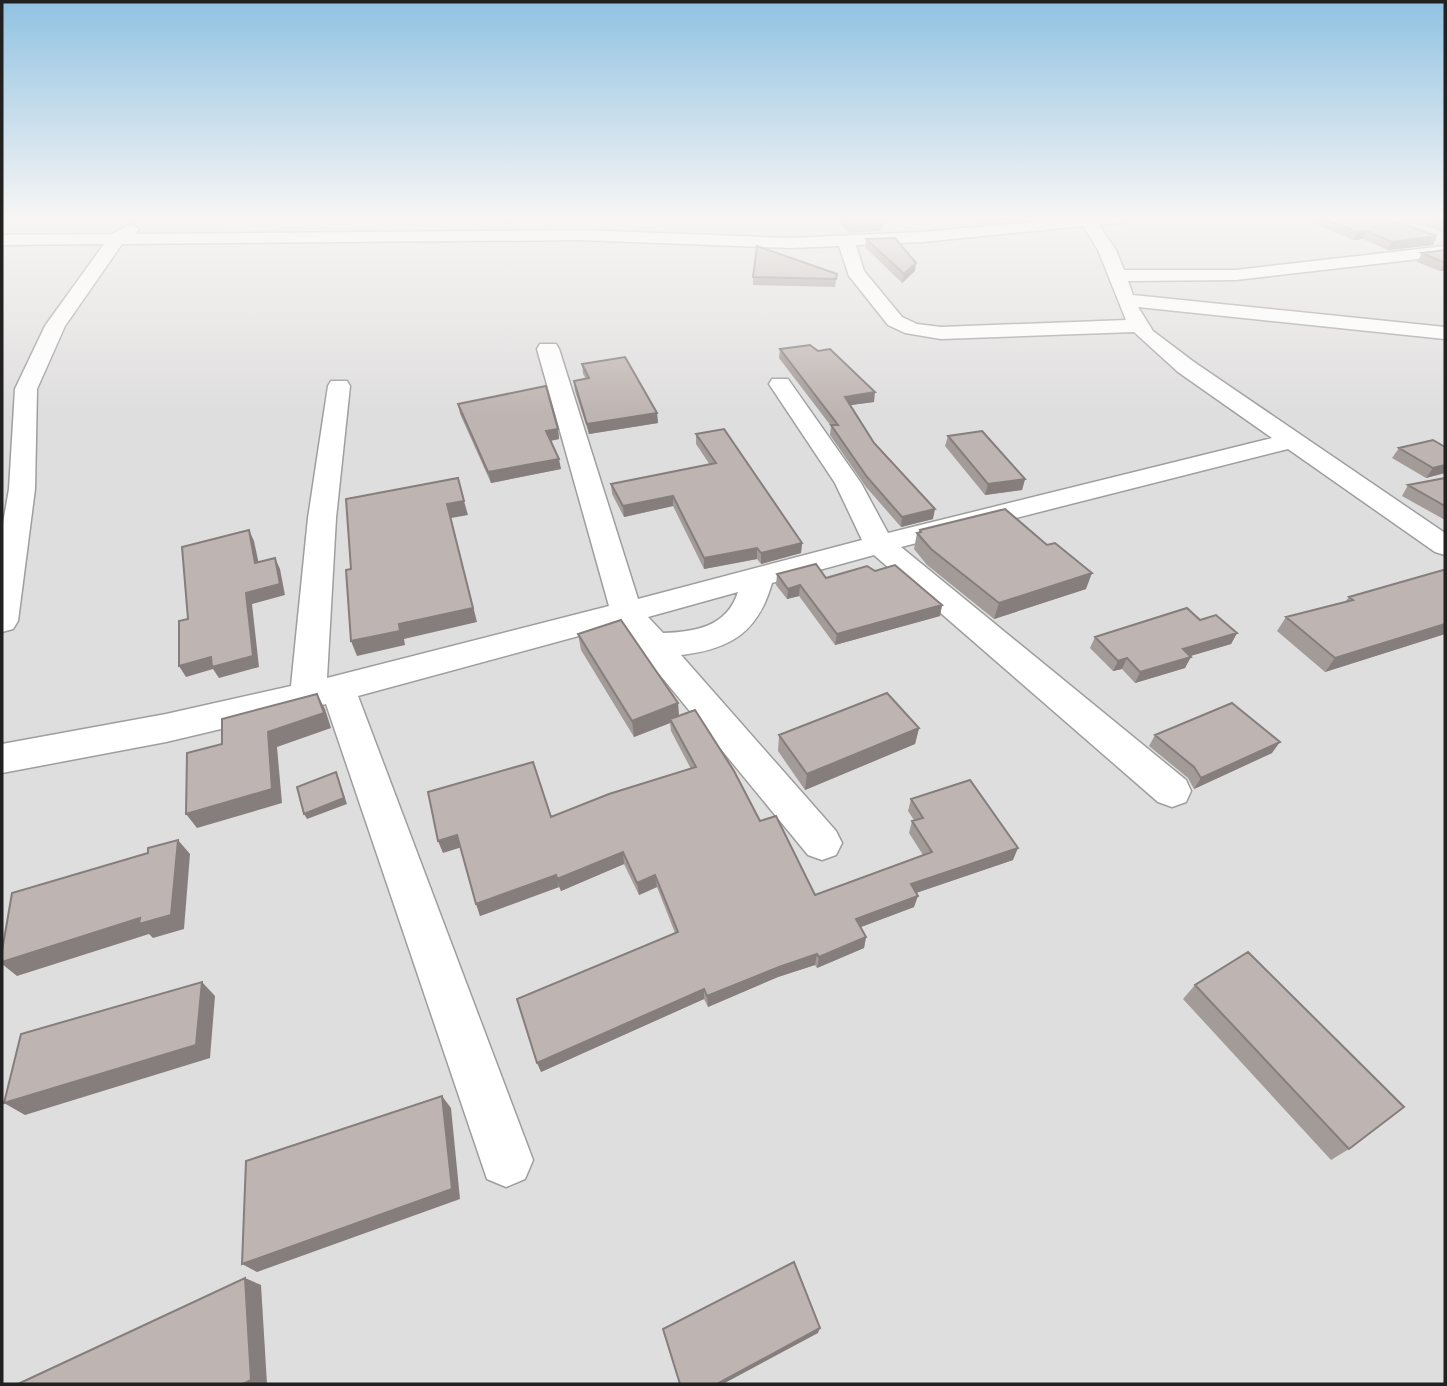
<svg xmlns="http://www.w3.org/2000/svg" width="1447" height="1386" viewBox="0 0 1447 1386" font-family="Figtree,sans-serif">
	<rect width="100%" height="100%" fill="#f0ece8"/>
	<!-- residential -->
	<path fill="#dfdede" d="M 2,218 L 1445,218 L 1445,1384 L 2,1384 Z"/>
	<g fill="none" stroke-linecap="round" stroke-linejoin="round">
		<!-- minor casing -->
		<g stroke="#9e9e9e" stroke-width="3">
			<path id="minor" d="M 1074,218 L 1129,218 L 1121,223 L 1099,225 L 1116,250 L 1124,270 L 1236,270 L 1445,246 L 1445,256 L 1236,280 L 1128,281 L 1133,295 L 1445,327 L 1445,339 L 1138,307 L 1153,331 L 1194,362 L 1445,533 L 1445,555 L 1435,552 L 1288,449 L 901,547 L 1186,780 L 1191,791 L 1186,802 L 1172,807 L 1158,802 L 874,555 L 772,583 C 758,632 731,649 681,655 L 836,831 L 842,843 L 836,855 L 822,860 L 808,855 L 619,625 L 358,696 L 533,1160 L 525,1179 L 506,1187 L 487,1179 L 326,704 L 166,742 L 2,773 L 2,744 L 166,714 L 291,686 L 308,518 L 328,386 L 331,381 L 347,381 L 350,386 L 336,518 L 327,678 L 609,606 L 537,349 L 540,344 L 556,344 L 559,349 L 638,599 L 862,540 L 835,483 L 769,384 L 772,379 L 788,379 L 861,483 L 888,533 L 1272,438 L 1178,372 L 1134,332 L 941,339 L 905,333 L 888,325 L 849,276 L 839,246 L 791,248 L 581,240 L 122,244 L 65,326 L 37,389 L 35,489 L 18,621 L 13,629 L 2,632 L 2,529 L 9,489 L 15,389 L 45,326 L 104,244 L 2,245 L 2,235 L 112,234 L 131,224 L 139,229 L 135,234 L 581,230 L 791,238 L 922,232 ZM 1083,226 L 1098,250 L 1126,320 L 941,327 L 917,324 L 902,317 L 864,271 L 856,245 L 922,242 ZM 738,592 C 727,627 695,632 663,633 L 648,617 Z"/>
		</g>
		<!-- minor -->
		<use href="#minor" fill="#fff" fill-rule="evenodd"/>
	</g>
	<!-- wall -->
	<path fill="#a39b98" d="M 835,218 L 876,218 L 882,225 L 881,231 L 850,233 Z
		M 1302,218 L 1385,218 L 1433,245 L 1388,250 L 1363,239 L 1353,240 Z
		M 1403,218 L 1445,218 L 1445,233 Z
		M 866,239 L 915,271 L 902,283 L 865,247 Z
		M 1445,250 L 1445,271 L 1440,271 L 1417,262 L 1422,253 Z
		M 837,274 L 835,287 L 753,285 L 753,277 Z
		M 780,349 L 874,402 L 850,405 L 874,443 L 933,519 L 901,527 L 866,487 L 830,435 L 831,426 L 779,358 Z
		M 582,364 L 657,413 L 658,423 L 589,434 L 575,391 L 574,381 L 586,379 L 583,374 Z
		M 458,404 L 558,429 L 559,439 L 551,441 L 561,469 L 491,483 L 460,414 Z
		M 696,434 L 802,543 L 801,553 L 761,564 L 757,559 L 704,569 L 673,506 L 624,517 L 612,494 L 611,484 L 710,465 L 696,444 Z
		M 948,436 L 1025,479 L 1022,490 L 985,495 L 945,446 Z
		M 1399,448 L 1445,473 L 1426,478 L 1392,458 Z
		M 1445,478 L 1445,520 L 1402,496 L 1408,485 Z
		M 920,530 L 1047,545 L 1086,589 L 994,619 L 927,565 L 914,549 L 917,533 L 919,532 Z
		M 1445,571 L 1445,634 L 1325,672 L 1277,631 L 1286,617 L 1345,602 L 1349,597 Z
		M 777,574 L 826,578 L 942,605 L 940,616 L 835,645 L 799,596 L 787,599 L 776,585 Z
		M 1200,620 L 1237,633 L 1231,644 L 1190,656 L 1185,668 L 1135,683 L 1122,669 L 1113,671 L 1090,648 L 1095,637 Z
		M 578,634 L 678,703 L 679,716 L 815,895 L 923,855 L 909,833 L 912,821 L 914,820 L 908,811 L 911,799 L 1013,860 L 916,893 L 914,907 L 861,927 L 866,937 L 864,948 L 817,968 L 815,965 L 778,977 L 708,1007 L 704,999 L 541,1072 L 675,933 L 657,887 L 639,895 L 624,864 L 561,891 L 559,887 L 480,916 L 461,847 L 443,853 L 691,769 L 671,731 L 670,723 L 634,737 L 581,650 Z
		M 919,728 L 915,744 L 805,790 L 778,751 L 779,735 Z
		M 1155,735 L 1272,753 L 1194,789 L 1188,778 L 1149,746 Z
		M 1195,985 L 1349,1149 L 1331,1160 L 1183,999 Z"/>
	<!-- shaded-wall -->
	<path fill="#857e7c" d="M 980,218 L 1035,218 L 979,222 Z
		M 1367,231 L 1363,239 L 1353,240 L 1357,232 Z
		M 1437,236 L 1433,245 L 1388,250 L 1392,242 Z
		M 916,263 L 915,271 L 902,283 L 904,274 Z
		M 1445,263 L 1445,271 L 1440,271 Z
		M 875,392 L 874,402 L 844,406 L 845,397 Z
		M 657,413 L 658,423 L 589,434 L 587,424 Z
		M 558,429 L 559,439 L 548,441 L 546,431 Z
		M 559,459 L 561,469 L 491,483 L 488,472 Z
		M 1445,465 L 1445,473 L 1426,478 L 1433,468 Z
		M 1025,479 L 1022,490 L 985,495 L 988,484 Z
		M 673,496 L 673,506 L 624,517 L 623,506 Z
		M 464,501 L 468,515 L 451,518 L 477,622 L 404,639 L 405,645 L 357,656 L 351,641 L 399,624 L 447,504 Z
		M 935,509 L 933,519 L 901,527 L 902,517 Z
		M 249,530 L 254,541 L 261,574 L 255,563 Z
		M 802,543 L 801,553 L 761,564 L 761,553 Z
		M 757,548 L 757,559 L 704,569 L 704,558 Z
		M 275,558 L 280,569 L 285,595 L 252,604 L 259,667 L 219,678 L 213,669 L 186,677 L 179,666 L 211,657 L 246,593 Z
		M 1092,573 L 1086,589 L 994,619 L 999,603 Z
		M 800,585 L 799,596 L 787,599 L 788,589 Z
		M 942,605 L 940,616 L 835,645 L 837,634 Z
		M 1445,624 L 1445,634 L 1325,672 L 1335,658 Z
		M 1237,633 L 1231,644 L 1177,660 L 1183,649 Z
		M 1191,657 L 1185,668 L 1135,683 L 1140,672 Z
		M 1127,658 L 1122,669 L 1113,671 L 1118,661 Z
		M 317,694 L 325,709 L 331,728 L 277,747 L 282,803 L 197,828 L 186,814 L 268,732 Z
		M 678,703 L 679,719 L 670,719 L 670,723 L 634,737 L 632,721 Z
		M 919,728 L 915,744 L 805,790 L 807,774 Z
		M 1280,742 L 1272,753 L 1194,789 L 1201,778 Z
		M 336,772 L 347,804 L 307,819 L 304,814 Z
		M 457,835 L 462,847 L 443,853 L 438,841 Z
		M 178,840 L 190,854 L 184,929 L 153,938 L 149,934 L 17,976 L 2,964 L 2,962 Z
		M 1018,848 L 1013,860 L 907,896 L 911,884 Z
		M 623,852 L 624,864 L 561,891 L 557,879 Z
		M 556,875 L 559,887 L 480,916 L 476,904 Z
		M 655,875 L 657,887 L 639,895 L 637,883 Z
		M 918,896 L 914,907 L 853,930 L 856,919 Z
		M 866,937 L 864,948 L 817,968 L 819,957 Z
		M 817,954 L 815,965 L 778,977 L 708,1007 L 707,996 L 779,967 Z
		M 202,982 L 215,996 L 210,1058 L 25,1115 L 4,1103 Z
		M 704,989 L 704,999 L 541,1072 L 537,1063 Z
		M 442,1096 L 451,1108 L 460,1199 L 257,1272 L 242,1264 Z
		M 245,1278 L 261,1285 L 267,1384 L 243,1384 Z
		M 820,1328 L 818,1333 L 723,1384 L 717,1384 Z"/>
	<!-- building -->
	<path fill="#beb4b1" stroke="#857e7c" stroke-width="2" d="M 842,218 L 876,218 L 882,225 L 851,226 Z
		M 1323,218 L 1385,218 L 1437,236 L 1392,242 L 1367,231 L 1357,232 Z
		M 1429,218 L 1445,218 L 1445,223 Z
		M 895,238 L 916,263 L 904,274 L 866,239 Z
		M 757,246 L 837,274 L 836,279 L 753,277 Z
		M 1445,250 L 1445,263 L 1422,253 Z
		M 810,345 L 818,351 L 830,349 L 875,392 L 845,397 L 874,443 L 935,509 L 902,517 L 867,477 L 831,425 L 838,425 L 780,349 Z
		M 625,357 L 657,413 L 587,424 L 574,381 L 589,378 L 582,364 Z
		M 546,386 L 558,429 L 546,431 L 559,459 L 488,472 L 458,404 Z
		M 724,429 L 802,543 L 761,553 L 757,548 L 704,558 L 673,496 L 623,506 L 611,484 L 716,463 L 696,434 Z
		M 982,431 L 1025,479 L 988,484 L 948,436 Z
		M 1433,440 L 1445,447 L 1445,465 L 1433,468 L 1399,448 Z
		M 458,478 L 464,501 L 447,504 L 473,608 L 399,624 L 400,631 L 351,641 L 346,570 L 351,569 L 346,499 Z
		M 1445,478 L 1445,506 L 1408,485 Z
		M 1005,509 L 1047,545 L 1055,543 L 1092,573 L 999,603 L 931,549 L 917,533 L 921,532 L 920,530 Z
		M 249,530 L 255,563 L 275,558 L 280,584 L 246,593 L 253,656 L 212,667 L 211,657 L 179,666 L 179,621 L 188,619 L 182,547 Z
		M 816,564 L 826,578 L 867,566 L 875,571 L 895,565 L 942,605 L 837,634 L 800,585 L 788,589 L 777,574 Z
		M 1443,570 L 1445,571 L 1445,624 L 1335,658 L 1286,617 L 1353,600 L 1349,597 Z
		M 1187,608 L 1200,620 L 1216,615 L 1237,633 L 1183,649 L 1191,657 L 1140,672 L 1127,658 L 1118,661 L 1095,637 Z
		M 621,620 L 678,703 L 632,721 L 578,634 Z
		M 887,693 L 919,728 L 807,774 L 779,735 Z
		M 317,694 L 324,713 L 268,732 L 272,789 L 186,814 L 187,753 L 222,744 L 222,719 Z
		M 1232,703 L 1280,742 L 1201,778 L 1194,767 L 1155,735 Z
		M 695,710 L 734,771 L 760,821 L 776,816 L 815,895 L 932,852 L 912,821 L 923,818 L 911,799 L 970,780 L 1018,848 L 911,884 L 918,896 L 856,919 L 866,937 L 819,957 L 817,954 L 779,967 L 707,996 L 704,989 L 537,1063 L 517,999 L 678,932 L 655,875 L 637,883 L 623,852 L 557,879 L 556,875 L 476,904 L 457,835 L 438,841 L 428,792 L 533,762 L 551,817 L 609,794 L 696,767 L 670,719 Z
		M 336,772 L 344,798 L 304,814 L 297,787 Z
		M 178,840 L 171,915 L 139,924 L 140,918 L 2,962 L 2,951 L 12,893 L 148,853 L 148,848 Z
		M 1248,952 L 1404,1107 L 1349,1149 L 1195,985 Z
		M 202,982 L 196,1045 L 4,1103 L 21,1034 Z
		M 442,1096 L 452,1189 L 242,1264 L 246,1161 Z
		M 794,1262 L 820,1328 L 717,1384 L 680,1384 L 663,1329 Z
		M 245,1278 L 251,1380 L 243,1384 L 18,1384 Z"/>
	<!-- sky -->
	<linearGradient id="sky" x2="0" y2="1"><stop stop-color="#90c2e2"/><stop offset="0.53" stop-color="#f8f6f5"/><stop offset="1" stop-color="#f8f6f5" stop-opacity="0"/></linearGradient>
	<rect width="1447" height="412" fill="url(#sky)"/>
	<!-- border -->
	<rect width="1447" height="1386" fill="none" stroke="#212121" stroke-width="7"/>
</svg>
